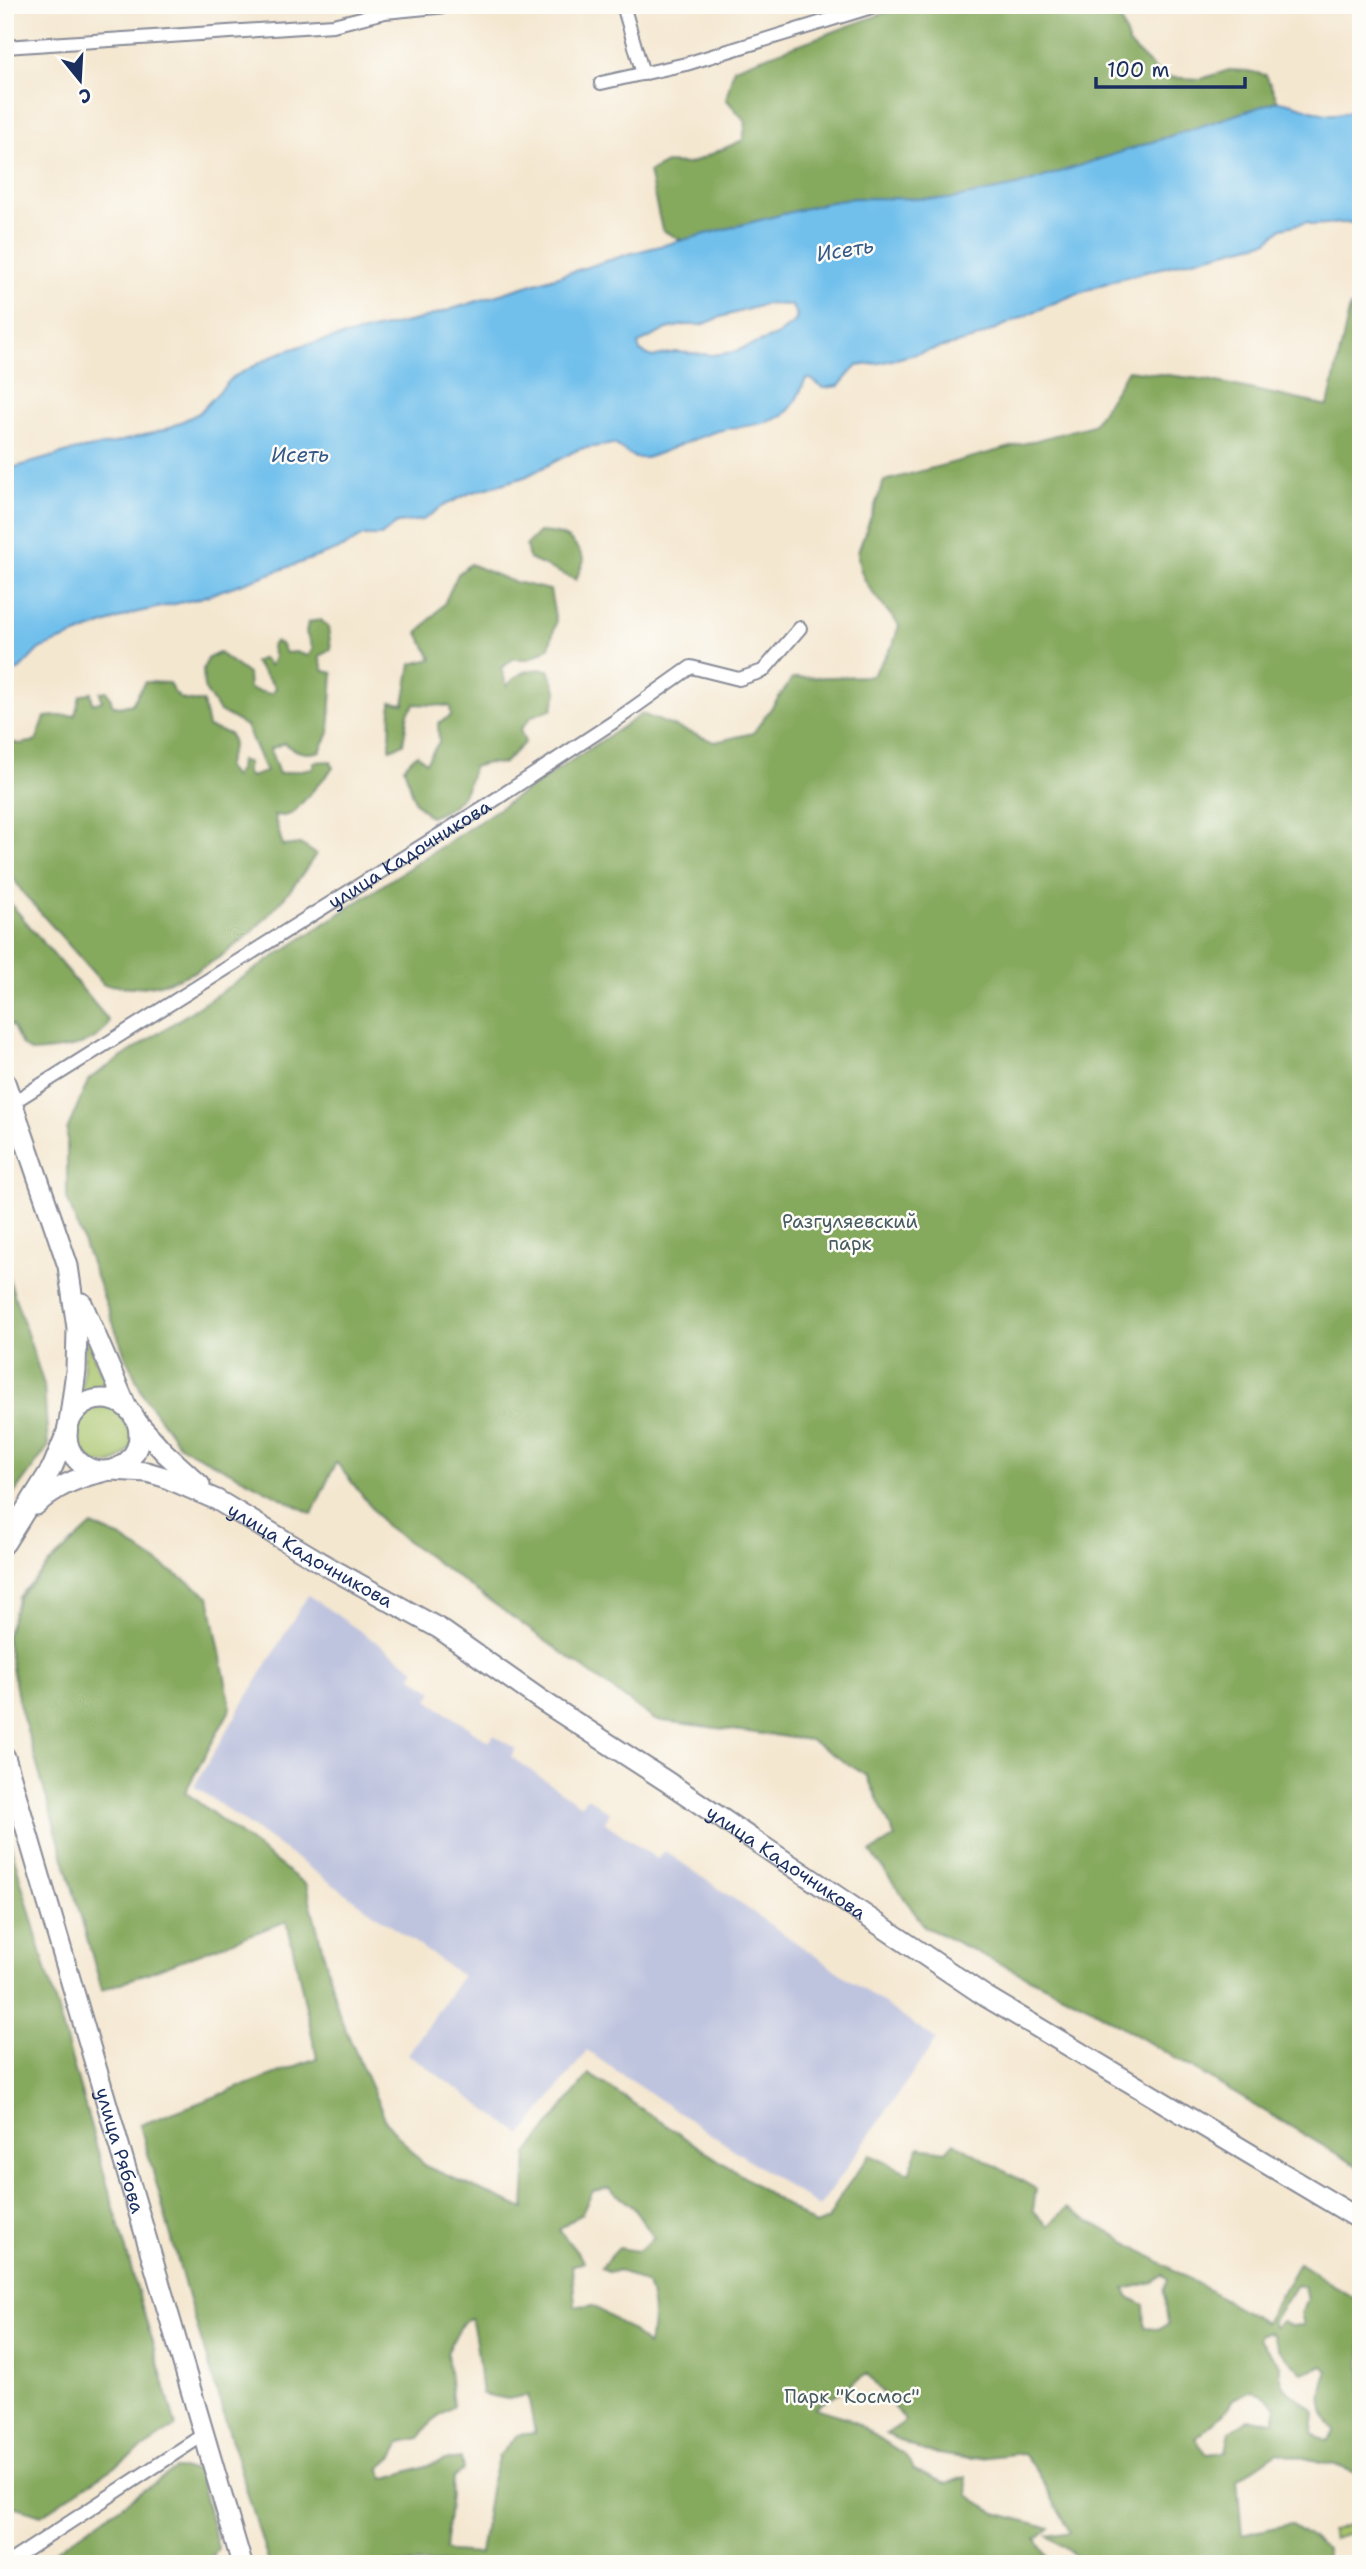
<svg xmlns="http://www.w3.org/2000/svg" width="1366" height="2569" viewBox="0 0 1366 2569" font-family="'Shantell Sans',sans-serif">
	<rect width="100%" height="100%" fill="#fdfcf7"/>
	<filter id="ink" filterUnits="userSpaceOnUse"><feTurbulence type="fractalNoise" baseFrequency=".0143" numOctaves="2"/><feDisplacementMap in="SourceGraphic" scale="14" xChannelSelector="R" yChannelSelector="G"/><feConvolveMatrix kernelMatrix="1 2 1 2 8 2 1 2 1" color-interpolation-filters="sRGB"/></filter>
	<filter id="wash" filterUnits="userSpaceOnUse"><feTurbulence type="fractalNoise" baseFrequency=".00686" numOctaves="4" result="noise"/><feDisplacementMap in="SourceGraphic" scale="28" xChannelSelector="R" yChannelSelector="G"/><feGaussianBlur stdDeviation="1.57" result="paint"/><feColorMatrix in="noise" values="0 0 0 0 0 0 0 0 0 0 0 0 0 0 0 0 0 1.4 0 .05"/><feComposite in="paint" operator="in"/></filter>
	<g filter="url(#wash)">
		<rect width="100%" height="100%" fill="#f4e7d0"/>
		<!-- industrial -->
		<path fill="#bec3de" d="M 308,1595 L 415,1669 L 411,1676 L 433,1691 L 428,1700 L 489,1742 L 494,1735 L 516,1749 L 511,1757 L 581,1805 L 587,1797 L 610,1813 L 604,1822 L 657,1859 L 665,1851 L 936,2040 L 819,2207 L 587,2051 L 522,2135 L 408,2054 L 462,1976 L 194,1786 Z"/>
		<!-- green -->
		<path fill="#a7c369" stroke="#617964" stroke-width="2" d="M 86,1335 L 97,1365 L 111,1393 L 97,1392 L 81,1397 Z
			M75 1435a29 29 0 1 1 58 0a29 29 0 1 1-58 0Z
			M 1350,2524 L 1353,2533 L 1333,2539 L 1330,2531 Z"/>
		<!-- forest -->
		<path fill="#85a95d" stroke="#506c5e" stroke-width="2" fill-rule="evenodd" d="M 906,5 L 1111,5 L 1117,9 L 1129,44 L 1163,77 L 1201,79 L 1229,70 L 1248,71 L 1266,75 L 1278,101 L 1017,186 L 951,199 L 854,198 L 826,203 L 683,241 L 662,230 L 649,172 L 666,163 L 689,164 L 743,140 L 746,122 L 726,99 L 734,68 Z
			M 1350,307 L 1361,313 L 1361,2168 L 1087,2006 L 925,1927 L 871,1852 L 895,1837 L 867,1776 L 810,1740 L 655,1720 L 385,1525 L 336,1462 L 312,1514 L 180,1446 L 144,1397 L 125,1355 L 67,1198 L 67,1130 L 89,1079 L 642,714 L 715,742 L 753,733 L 793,678 L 872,676 L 893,645 L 899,625 C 882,603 857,582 858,552 L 884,481 L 1093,425 L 1128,370 L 1208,380 L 1328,406 Z
			M 539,532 C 564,533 573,537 584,560 L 576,580 L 529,559 L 526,545 Z
			M 470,564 L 511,581 L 550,590 L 556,622 L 549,648 L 529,659 L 513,659 L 501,668 L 507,686 C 519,671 530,668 549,670 L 557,693 L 552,709 L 532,716 L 520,730 L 525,742 L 503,764 L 487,763 L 473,767 C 467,795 458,807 430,817 L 415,802 L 404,767 L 417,754 L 426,762 L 439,742 L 438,723 L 451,716 L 450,706 L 415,704 L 408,713 L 403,744 L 390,749 L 391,702 L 404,704 L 411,664 L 432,659 L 418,633 L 444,604 L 458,574 Z
			M 321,620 L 328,627 L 331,649 L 319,657 L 324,671 L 333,673 L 329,733 L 320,751 C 307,755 294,752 284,743 L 270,749 L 279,774 L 313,768 L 314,762 L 331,761 L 333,768 L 293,813 L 285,816 L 274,815 L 283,846 L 300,844 L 316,854 C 278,913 216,979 142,987 C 130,988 116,985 104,985 L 23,893 L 5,865 L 5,741 L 20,744 L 36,741 L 45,717 L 75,715 L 80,696 L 91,692 L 93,704 L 102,701 L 100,692 L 107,691 L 113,705 L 119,707 L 132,704 L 145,682 L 169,683 C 177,701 184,701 203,702 L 208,727 L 230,734 L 233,744 L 226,767 L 234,777 L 239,770 L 240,760 L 248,763 L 246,772 L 250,777 L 266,772 L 246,726 L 218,710 L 204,688 L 203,669 L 208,658 L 219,653 L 248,674 L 249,689 L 271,694 L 276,688 L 254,662 L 263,658 L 270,666 L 274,657 L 271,646 L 275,642 L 281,644 L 286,653 L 296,652 L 308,656 L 313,649 L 306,633 L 308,622 Z
			M 5,897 L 109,1021 C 100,1048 56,1050 32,1052 L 22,1045 L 12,1025 L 5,1027 Z
			M 5,1267 L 44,1385 L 48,1447 L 5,1506 Z
			M 92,1525 L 121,1538 L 209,1596 L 231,1708 L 185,1792 L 306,1885 L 340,2017 L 387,2123 L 425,2166 L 524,2209 L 527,2154 L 589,2074 L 816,2225 L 828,2220 L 842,2193 L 870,2155 L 909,2173 L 919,2147 L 946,2151 L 954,2142 L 1036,2189 L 1033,2210 L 1048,2226 L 1067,2208 L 1265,2323 L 1299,2263 L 1361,2303 L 1361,2475 L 1335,2465 L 1278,2452 L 1237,2480 L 1242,2535 L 1290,2524 L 1327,2548 L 1327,2564 L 1163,2562 L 1088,2564 L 1048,2536 L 1070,2532 L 1039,2474 L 1023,2453 L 970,2459 L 925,2452 L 886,2434 L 906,2421 L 867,2374 L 815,2408 L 848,2418 L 905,2455 L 914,2470 L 946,2483 L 966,2477 L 968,2495 L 996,2513 L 1050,2528 L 1036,2540 L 1051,2563 L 269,2564 L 188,2297 L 140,2125 L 317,2058 L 287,1921 L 102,1990 L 19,1703 L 6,1637 L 19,1597 L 48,1565 ZM 609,2188 L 634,2208 L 654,2238 L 638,2251 L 619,2248 L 601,2267 L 609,2273 L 619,2270 L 647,2284 C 654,2304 656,2325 647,2346 L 634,2332 L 592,2305 L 575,2306 L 572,2266 L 584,2261 L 559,2230 L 582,2213 L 593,2191 ZM 1163,2275 L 1168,2279 L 1164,2291 L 1168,2325 L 1157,2329 L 1145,2328 L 1144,2305 L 1128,2297 L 1125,2289 L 1153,2282 ZM 1296,2285 L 1303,2287 L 1308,2299 L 1301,2313 L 1304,2325 L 1291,2326 L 1283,2321 L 1274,2327 L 1272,2322 ZM 471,2319 C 479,2346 478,2368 482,2394 L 508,2399 L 528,2395 L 535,2433 L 517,2435 L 499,2456 L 491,2483 L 480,2554 L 452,2552 L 445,2549 L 453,2477 L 463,2470 L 461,2458 L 445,2460 L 384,2479 L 379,2469 L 393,2457 L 401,2442 L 420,2438 L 434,2419 L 453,2406 L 447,2353 L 463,2322 ZM 1270,2332 L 1279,2349 L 1302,2373 L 1323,2366 L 1328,2371 C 1319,2392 1318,2413 1335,2430 L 1327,2441 L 1313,2434 L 1315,2412 C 1298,2393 1278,2395 1280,2365 L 1258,2338 L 1260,2333 ZM 1250,2390 L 1266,2397 L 1277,2407 L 1274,2421 L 1248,2420 L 1230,2431 L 1226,2452 L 1207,2454 L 1195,2439 C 1208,2425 1225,2416 1233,2399 Z
			M 5,1825 L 176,2426 L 41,2515 L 5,2503 Z
			M 175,2469 L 198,2470 L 218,2548 L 209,2564 L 36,2564 Z"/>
		<!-- water -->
		<path fill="#71c0ec" stroke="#4678a5" stroke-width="2" fill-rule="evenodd" d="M 1278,101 C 1315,106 1320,124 1361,107 L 1361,222 L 1310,225 L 1308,222 L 1282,228 L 1268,241 L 1118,279 L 1061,300 L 971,340 L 880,363 L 856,366 L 839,386 L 823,388 L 811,379 L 806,379 C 800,390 797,403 787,412 C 768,427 741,425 718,431 C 694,438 670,450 646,458 L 635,458 L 614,444 L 579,449 L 525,477 L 470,493 L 441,507 L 423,520 L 397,523 L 381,536 L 363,536 L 342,548 L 246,582 L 197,599 L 134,613 L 62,640 L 39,649 L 20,669 L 5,675 L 5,470 L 72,451 L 111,444 L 167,429 L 199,413 L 233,377 L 277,354 L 304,345 L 417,320 L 629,254 L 826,203 L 854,198 L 951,199 L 1017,186 ZM 766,304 L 791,305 L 797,315 L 795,322 L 776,336 L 733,352 L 713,355 L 675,352 L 652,357 L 640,351 L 638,344 L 641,342 L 667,329 L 684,325 L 702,325 L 721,317 Z"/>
	</g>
	<g filter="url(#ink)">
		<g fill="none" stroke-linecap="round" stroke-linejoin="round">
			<!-- street casing -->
			<g stroke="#888b97" stroke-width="16">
				<g id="street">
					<path d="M 623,5 L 643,74"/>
					<path d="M 5,47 L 333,25 L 385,12 L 457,5"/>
					<path d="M 601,83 L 686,64 L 878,5"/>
					<path id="s1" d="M 12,1103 L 487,805 L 615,721 L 691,667 L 739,679 L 763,671 L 800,628"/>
					<path d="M 6,2564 L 203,2435"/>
				</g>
			</g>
			<!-- primary casing -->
			<g stroke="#888b97" stroke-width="23">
				<g id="primary">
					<path d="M 5,1082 L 68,1266 L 77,1328 L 76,1371 L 69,1423"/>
					<path d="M 82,1303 L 127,1408"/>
					<circle cx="103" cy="1435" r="36"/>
					<path d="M 137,1422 L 164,1452 L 200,1485"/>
					<path id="s2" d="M 112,1470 L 147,1472 L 164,1477 L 217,1500 L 332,1569 L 440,1629 L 541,1700 L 666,1781 L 985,1996 L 1361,2220"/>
					<path d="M 36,1505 C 55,1487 76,1478 102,1472"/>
					<path d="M 5,1543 L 53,1466 L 67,1432"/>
					<path id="s3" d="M 5,1757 L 242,2564"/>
				</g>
			</g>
			<!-- street -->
			<use href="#street" stroke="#fff" stroke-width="12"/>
			<!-- primary -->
			<use href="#primary" stroke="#fff" stroke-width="19"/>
		</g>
	</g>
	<g text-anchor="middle" stroke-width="5" stroke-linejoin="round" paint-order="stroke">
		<!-- street labels -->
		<g font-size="19" fill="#1b2f5e" stroke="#fdfcf7">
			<text dy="7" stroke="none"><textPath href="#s1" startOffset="469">улица Кадочникова</textPath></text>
			<text dy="7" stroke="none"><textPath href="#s2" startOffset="219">улица Кадочникова</textPath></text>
			<text dy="7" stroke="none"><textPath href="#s2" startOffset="786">улица Кадочникова</textPath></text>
			<text dy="7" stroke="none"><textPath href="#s3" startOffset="410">улица Рябова</textPath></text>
		</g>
		<!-- park labels -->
		<g font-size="19" fill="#455b61" stroke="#fdfcf7">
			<text x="850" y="1228">Разгуляевский<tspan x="850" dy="22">парк</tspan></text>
			<text x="852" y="2403">Парк "Космос"</text>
		</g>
		<!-- water labels -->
		<g font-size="21" font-style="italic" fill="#355a89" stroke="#fdfcf7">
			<text transform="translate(845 250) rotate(-9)" y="7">Исеть</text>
			<text x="300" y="462">Исеть</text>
		</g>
	</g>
	<!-- margin -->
	<rect width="1366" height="2569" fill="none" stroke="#fdfcf7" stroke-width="28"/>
	<!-- north arrow -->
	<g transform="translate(80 80) rotate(162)" stroke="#fdfcf7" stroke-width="5" paint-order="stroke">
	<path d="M0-5L12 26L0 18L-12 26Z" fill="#1b2f5e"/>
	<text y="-10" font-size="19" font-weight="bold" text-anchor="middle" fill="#1b2f5e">С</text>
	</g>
	<!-- scale -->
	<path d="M1096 77v10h149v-10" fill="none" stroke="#1b2f5e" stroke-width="3.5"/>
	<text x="1107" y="77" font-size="21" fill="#1b2f5e" stroke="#fdfcf7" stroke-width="5" paint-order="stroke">100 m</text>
</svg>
